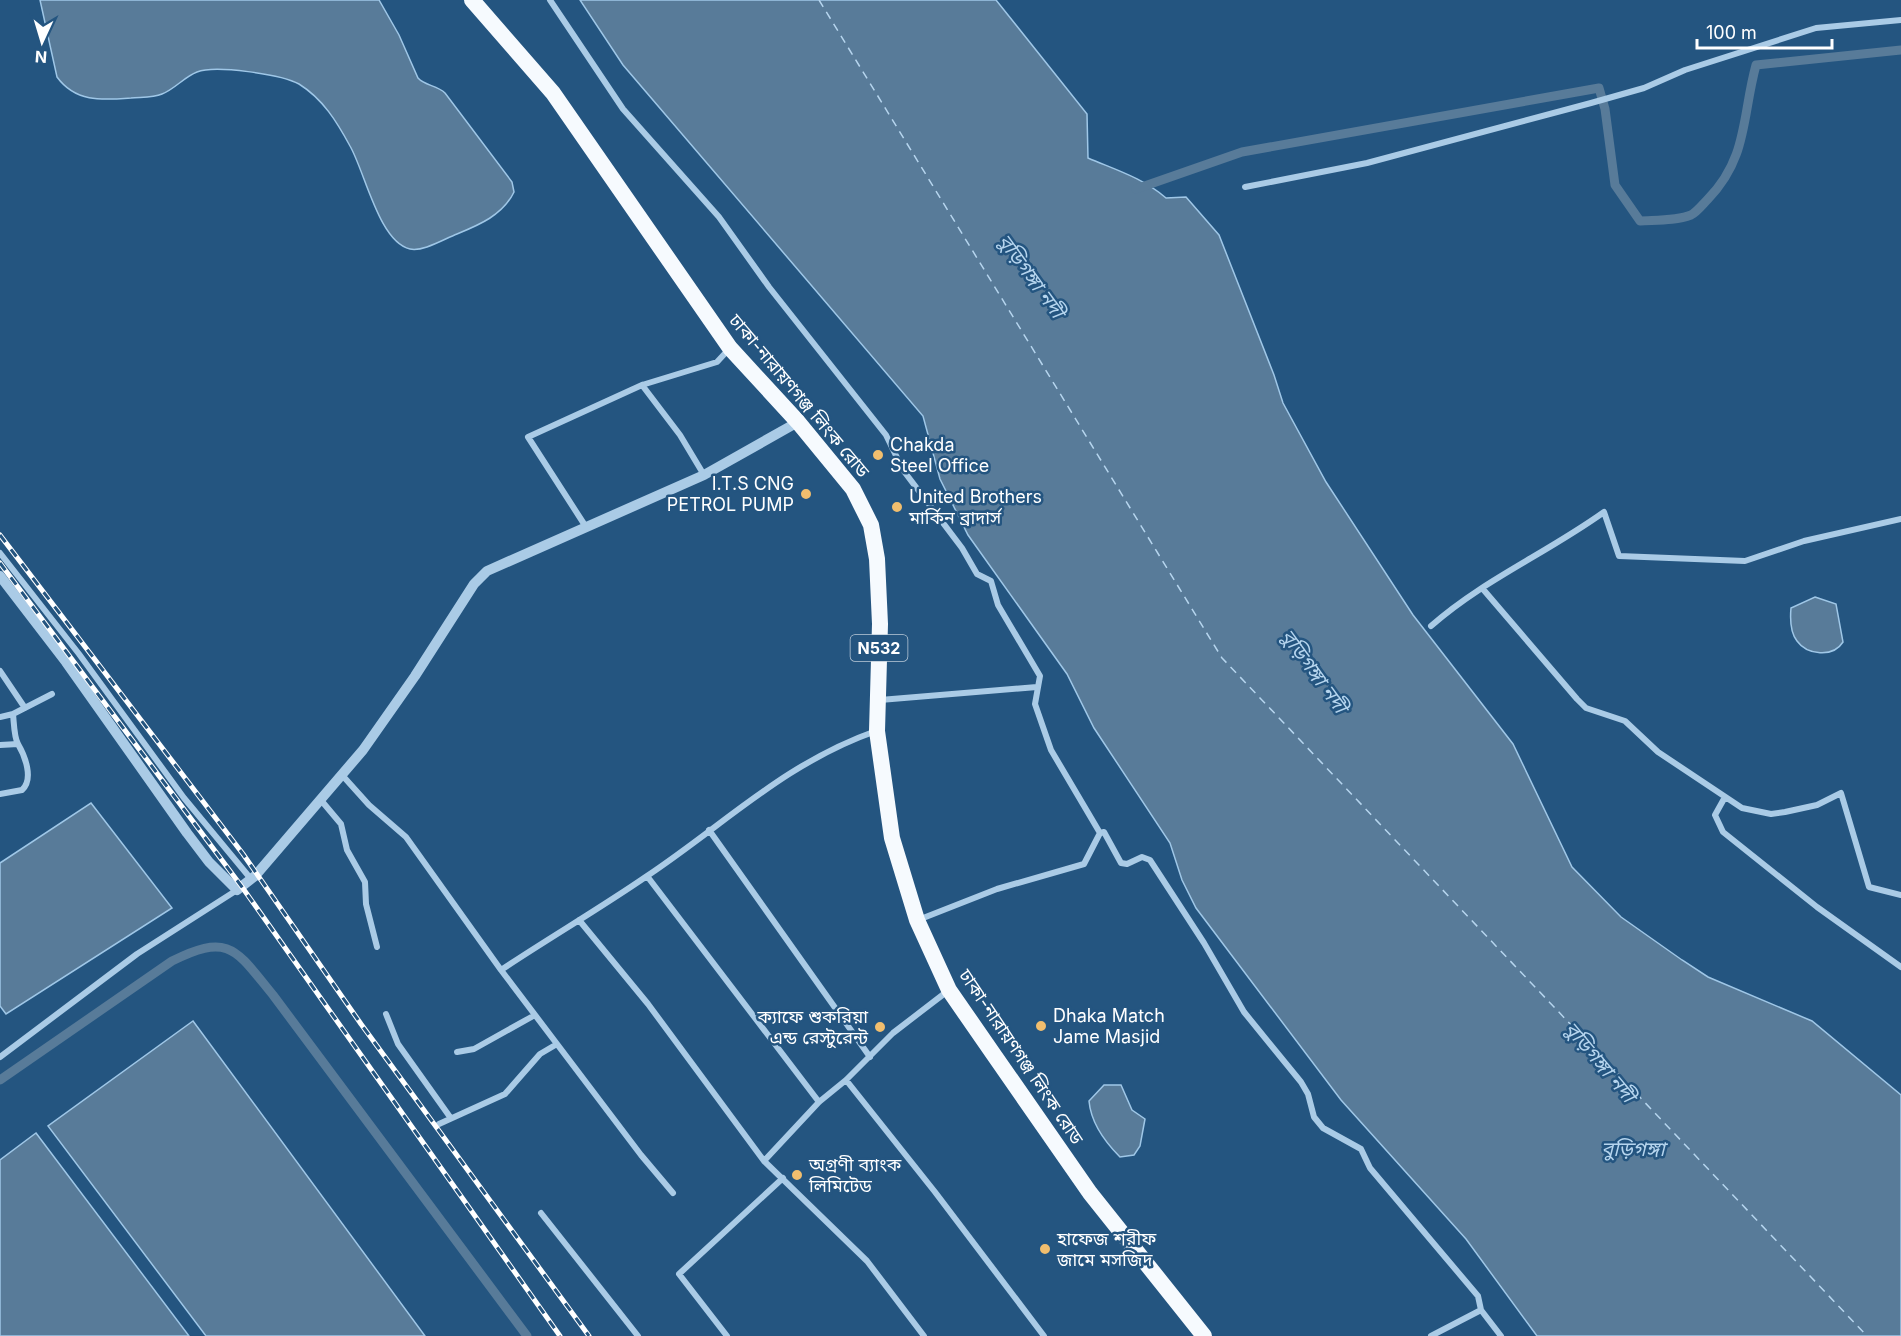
<svg xmlns="http://www.w3.org/2000/svg" width="1901" height="1336" viewBox="0 0 1901 1336" font-family="Inter,'Noto Sans Bengali',sans-serif">
	<rect width="100%" height="100%" fill="#245580"/>
	<!-- water -->
	<path fill="#587b99" stroke="#9fc7e7" stroke-width="1.5" d="M 40,0 L 379,0 L 399,35 L 418,78 C 425,86 437,85 445,93 L 512,182 L 514,192 C 503,215 479,225 457,234 C 444,239 423,252 410,249 C 379,242 365,172 350,146 C 337,122 323,99 299,84 C 281,74 215,65 197,72 C 184,77 175,89 162,94 C 153,98 141,97 131,98 C 103,100 76,103 57,77 Z
		M 580,0 L 996,0 L 1087,114 L 1088,158 C 1116,170 1143,178 1166,198 L 1186,197 L 1219,235 L 1274,375 L 1283,403 L 1326,482 L 1413,615 L 1513,744 L 1572,867 L 1621,917 L 1682,960 L 1708,977 L 1812,1021 L 1901,1095 L 1901,1336 L 1537,1336 L 1466,1239 L 1341,1100 L 1196,908 L 1182,880 L 1170,843 L 1094,728 L 1067,674 L 968,535 L 940,479 L 923,416 L 623,65 Z
		M 1815,597 L 1836,604 L 1843,642 C 1833,658 1807,655 1797,641 C 1790,632 1790,619 1791,608 Z
		M 91,803 L 172,908 L 6,1014 L 0,1006 L 0,863 Z
		M 193,1021 L 425,1336 L 206,1336 L 48,1126 Z
		M 1104,1085 L 1121,1085 L 1132,1110 L 1145,1119 L 1140,1146 L 1134,1155 L 1120,1157 C 1105,1142 1091,1123 1089,1101 Z
		M 36,1133 L 189,1336 L 0,1336 L 0,1160 Z"/>
	<g fill="none" stroke-linecap="round" stroke-linejoin="round">
		<!-- canal -->
		<path stroke="#587b99" stroke-width="9" d="M 1136,189 L 1242,152 L 1599,88 L 1605,109 L 1615,185 L 1640,221 C 1656,220 1676,221 1691,215 C 1697,212 1703,204 1708,199 C 1748,158 1742,116 1756,65 L 1901,50
			M 0,1080 L 172,961 C 230,932 236,950 273,995 L 527,1336"/>
		<!-- ferry -->
		<path stroke="#b6d5ee" stroke-width="1.5" stroke-dasharray="8 6" stroke-linecap="butt" d="M 819,0 L 1222,658 L 1867,1336"/>
		<!-- minor -->
		<path stroke="#aacbe6" stroke-width="6" d="M 550,0 L 623,109 L 719,217 L 769,287 L 886,435 L 903,470 L 962,548 L 977,574 L 991,581 L 998,605 L 1040,676 L 1035,704 L 1051,750 L 1100,833
			M 1245,187 L 1367,163 L 1591,103 L 1644,88 L 1685,70 L 1816,28 L 1901,20
			M 642,385 L 680,435 L 704,475
			M 586,527 L 528,437 L 642,385 L 717,362 L 729,349
			M 0,553 L 79,654 L 184,798 L 251,879
			M 1482,588 L 1577,699 L 1586,708 L 1625,721 L 1658,752 L 1742,808 L 1771,814 L 1785,812 L 1817,805 L 1841,793 L 1869,887 L 1901,895
			M 1431,626 C 1483,580 1547,553 1604,512 L 1619,556 L 1745,561 L 1804,541 L 1901,519
			M 0,671 L 25,708
			M 880,700 L 1037,687
			M 0,717 L 13,714 L 52,694
			M 0,745 L 18,744
			M 342,775 L 369,805 L 406,837 L 501,970 L 641,1155 L 673,1193
			M 0,794 L 22,790 C 34,779 25,756 18,744 C 14,737 14,723 13,714
			M 1725,797 L 1715,815 L 1723,832 L 1817,907 L 1901,967
			M 320,799 L 341,824 L 347,850 L 365,882 L 366,904 L 377,947
			M 709,830 L 870,1057
			M 647,876 L 819,1102
			M 579,920 L 648,1004 L 764,1161 L 867,1261 L 924,1336
			M 918,920 L 997,889 L 1084,864 L 1100,833 L 1104,832 L 1121,863 L 1127,864 L 1142,857 L 1150,860 L 1204,943 L 1244,1012 L 1301,1082 L 1308,1094 L 1314,1117 L 1323,1128 L 1361,1149 L 1370,1168 L 1478,1296 L 1481,1310 L 1501,1336
			M 501,970 C 549,938 599,909 647,876 C 725,824 785,763 876,731
			M 386,1014 L 398,1044 L 450,1117
			M 457,1052 L 474,1049 L 535,1015
			M 0,1057 L 137,954 L 237,890
			M 846,1080 L 935,1192 L 1044,1336
			M 439,1124 L 505,1094 L 540,1054 L 557,1044
			M 764,1161 L 819,1102 L 846,1080 L 893,1033 L 949,990
			M 541,1213 L 638,1336
			M 727,1336 L 679,1274 L 783,1178
			M 1431,1336 L 1481,1310"/>
		<!-- tertiary -->
		<path stroke="#aacbe6" stroke-width="10" d="M 0,576 L 66,662 L 187,833 L 209,862 L 237,890 L 255,876 L 363,750 L 415,676 L 474,584 L 487,571 L 704,475 L 798,422"/>
		<!-- trunk -->
		<path stroke="#f6fafe" stroke-width="16" d="M 472,0 L 553,93 L 730,348 L 798,422 L 853,489 L 871,525 L 877,559 L 880,624 L 877,731 L 892,838 L 917,920 L 949,990 L 994,1055 L 1090,1193 L 1204,1336"/>
		<!-- rail casing -->
		<g stroke="#fff" stroke-width="5">
			<path id="rail" d="M 0,535 L 243,854 L 361,1024 L 589,1336
				M 0,563 L 242,887 L 560,1336"/>
		</g>
		<!-- rail -->
		<use href="#rail" stroke="#245580" stroke-width="3" stroke-dasharray="9" stroke-linecap="butt"/>
	</g>
	<!-- markers -->
	<g fill="#f1be6e" stroke="#245580" stroke-width="2">
		<circle cx="878" cy="455" r="6"/>
		<circle cx="806" cy="494" r="6"/>
		<circle cx="897" cy="507" r="6"/>
		<circle cx="1041" cy="1026" r="6"/>
		<circle cx="880" cy="1027" r="6"/>
		<circle cx="797" cy="1175" r="6"/>
		<circle cx="1045" cy="1249" r="6"/>
	</g>
	<g text-anchor="middle" stroke-width="5" stroke-linejoin="round" paint-order="stroke">
		<!-- shield labels -->
		<rect fill="#245580" stroke="#bdccd9" stroke-width="1.5" x="850.5" y="635" width="57" height="26" rx="4.5"/>
		<g font-size="16" font-weight="bold" fill="#fff">
			<text x="879" y="654">N532</text>
		</g>
		<!-- street labels -->
		<g font-size="18" fill="#fff" stroke="#245580">
			<text transform="translate(799 396) rotate(50)" y="6">ঢাকা-নারায়ণগঞ্জ লিংক রোড</text>
			<text transform="translate(1021 1057) rotate(56)" y="6">ঢাকা-নারায়ণগঞ্জ লিংক রোড</text>
		</g>
		<!-- poi labels -->
		<g font-size="18" fill="#fff" stroke="#245580" text-anchor="start">
			<text x="890" y="451">Chakda<tspan x="890" dy="21">Steel Office</tspan></text>
			<text x="794" y="490" text-anchor="end">I.T.S CNG<tspan x="794" dy="21">PETROL PUMP</tspan></text>
			<text x="909" y="503">United Brothers<tspan x="909" dy="21">মার্কিন ব্রাদার্স</tspan></text>
			<text x="1053" y="1022">Dhaka Match<tspan x="1053" dy="21">Jame Masjid</tspan></text>
			<text x="868" y="1023" text-anchor="end">ক্যাফে শুকরিয়া<tspan x="868" dy="21">এন্ড রেস্টুরেন্ট</tspan></text>
			<text x="809" y="1171">অগ্রণী ব্যাংক<tspan x="809" dy="21">লিমিটেড</tspan></text>
			<text x="1057" y="1245">হাফেজ শরীফ<tspan x="1057" dy="21">জামে মসজিদ</tspan></text>
		</g>
		<!-- water labels -->
		<g font-size="20" font-style="italic" fill="#b6d5ee" stroke="#245580">
			<text transform="translate(1031 276) rotate(54)" y="7">বুড়িগঙ্গা নদী</text>
			<text transform="translate(1314 671) rotate(54)" y="7">বুড়িগঙ্গা নদী</text>
			<text transform="translate(1600 1062) rotate(50)" y="7">বুড়িগঙ্গা নদী</text>
			<text x="1633" y="1156">বুড়িগঙ্গা</text>
		</g>
	</g>
	<!-- north arrow -->
	<g transform="translate(42 42) rotate(184)" stroke="#245580" stroke-width="4.5" paint-order="stroke">
	<path d="M0-4.5L10 22L0 15L-10 22Z" fill="#ffffff"/>
	<text y="-9" font-size="16" font-weight="bold" text-anchor="middle" fill="#ffffff">N</text>
	</g>
	<!-- scale -->
	<path d="M1697 39v9h135v-9" fill="none" stroke="#ffffff" stroke-width="3"/>
	<text x="1706" y="39" font-size="18" fill="#ffffff" stroke="#245580" stroke-width="4.5" paint-order="stroke">100 m</text>
</svg>
